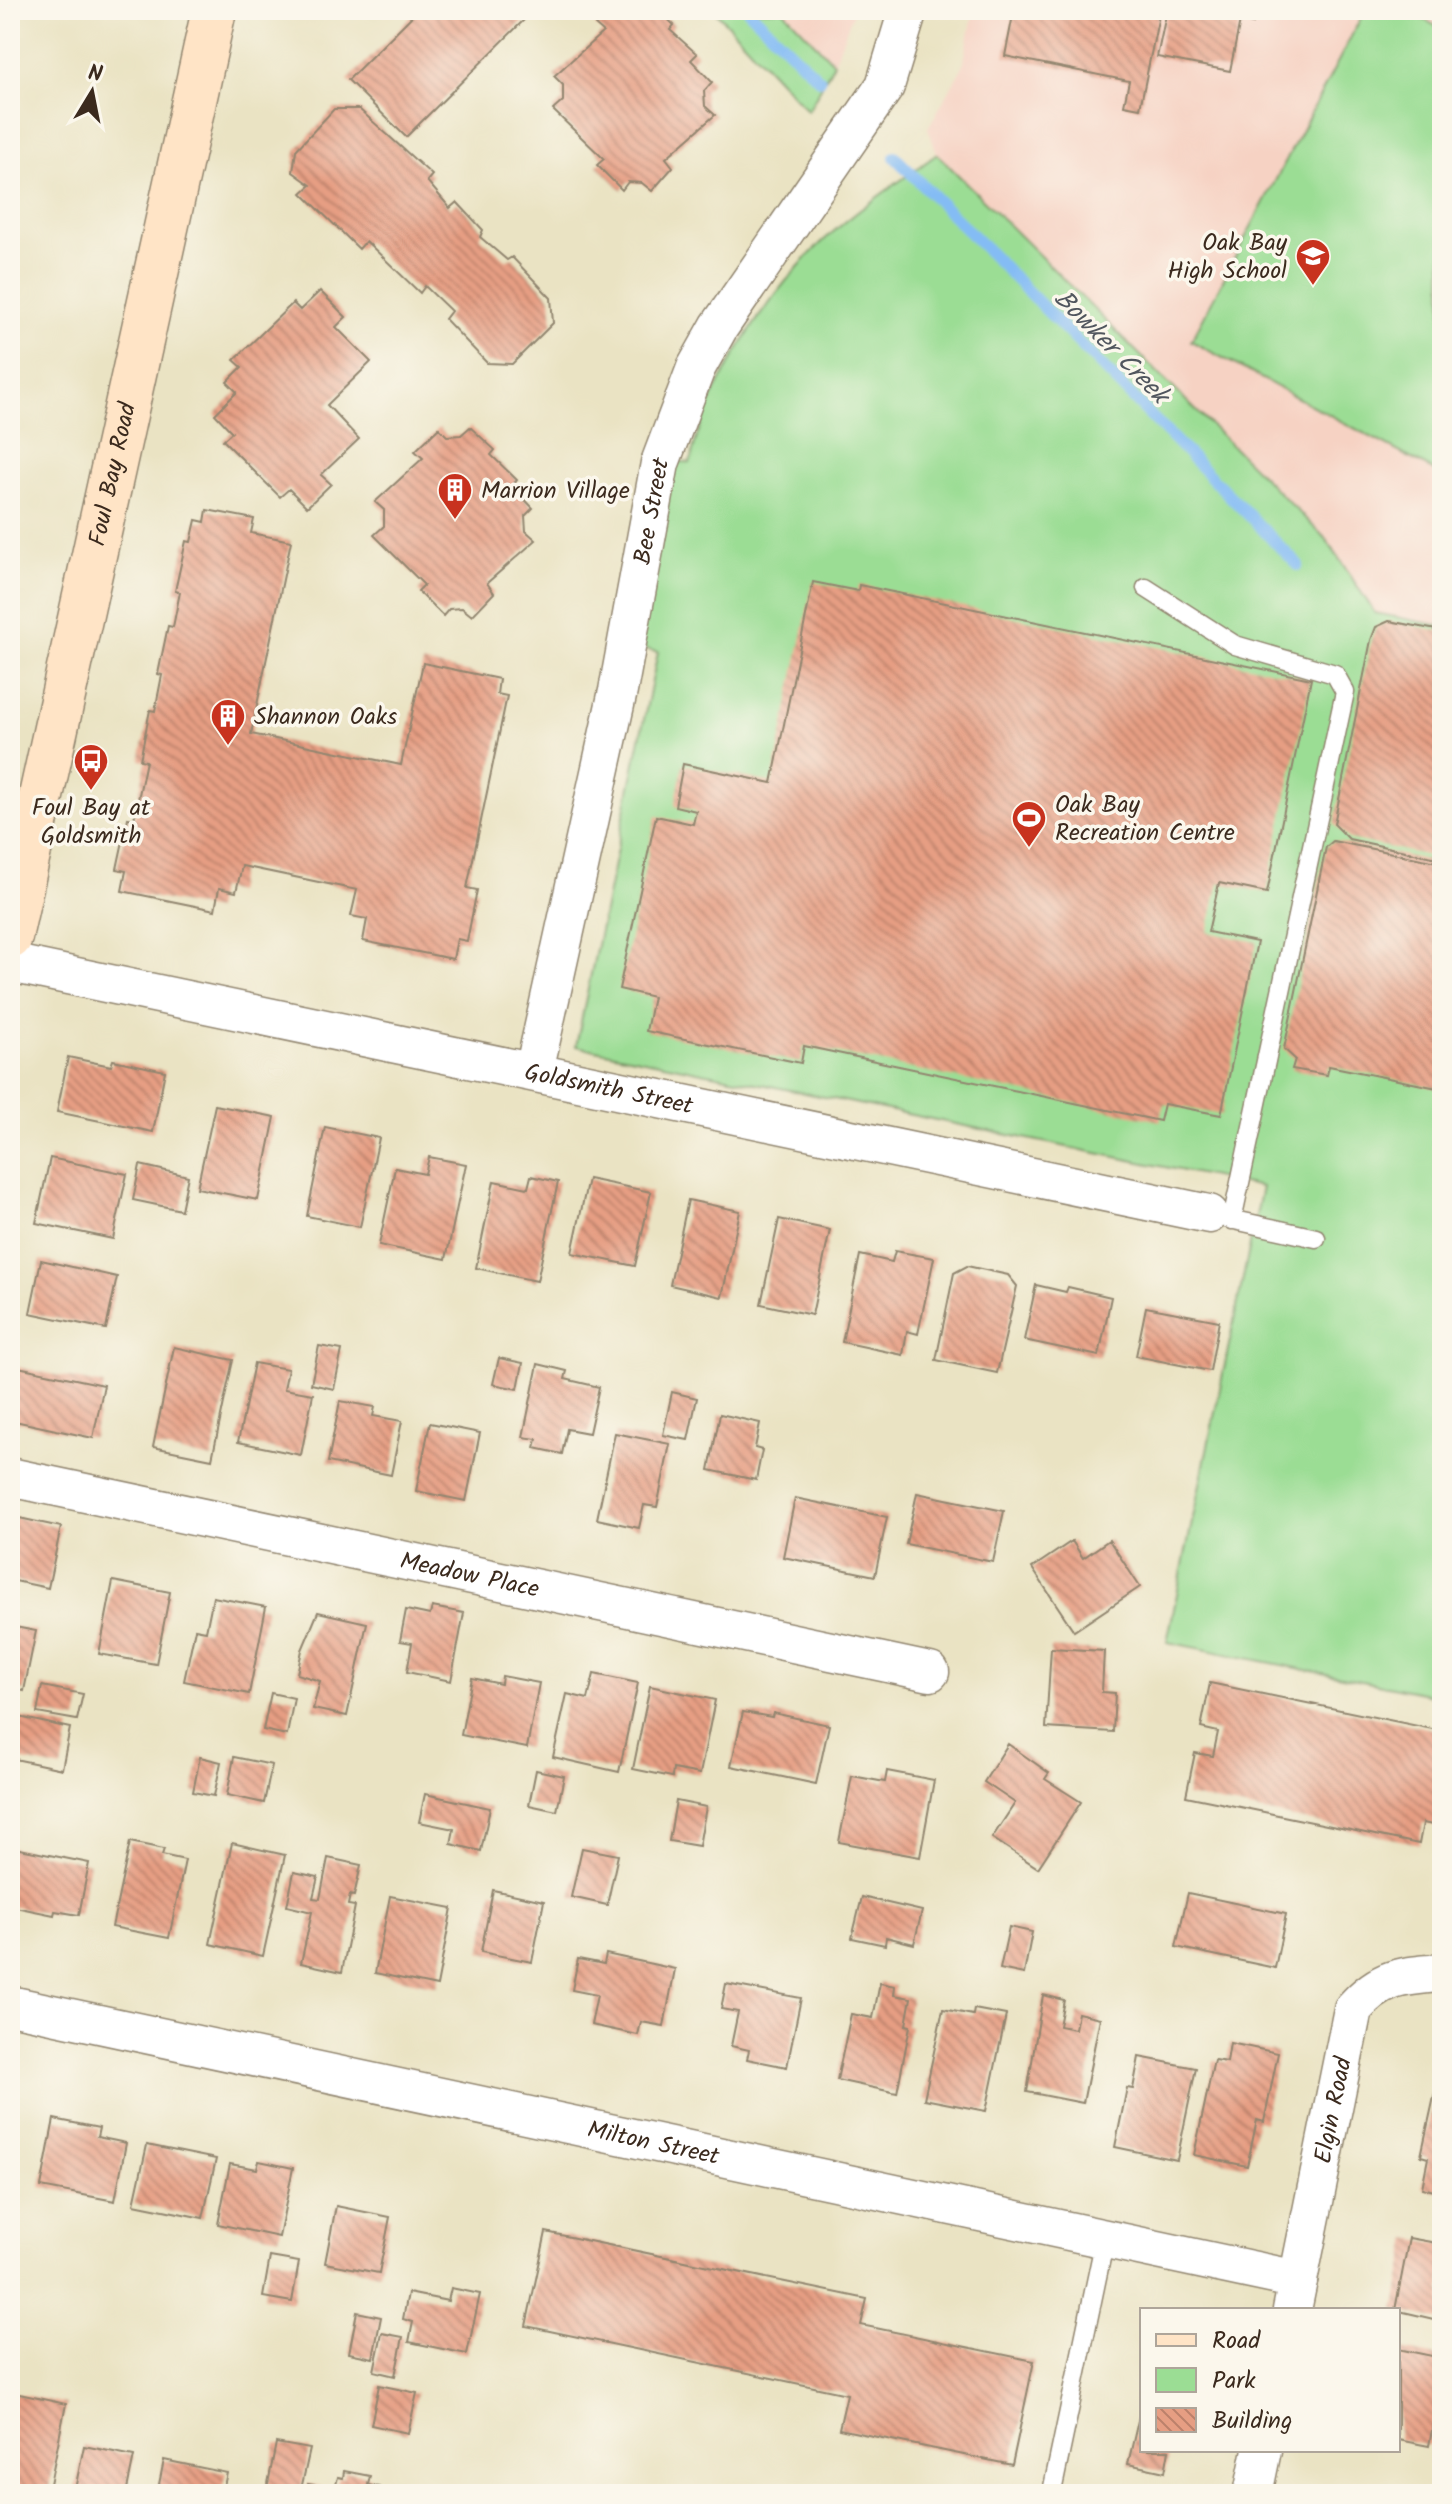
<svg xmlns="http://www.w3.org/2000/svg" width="1452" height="2504" viewBox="0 0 1452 2504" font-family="Kalam,sans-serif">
	<defs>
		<pattern id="building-back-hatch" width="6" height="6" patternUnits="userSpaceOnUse" patternTransform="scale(2)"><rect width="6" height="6" fill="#e69e83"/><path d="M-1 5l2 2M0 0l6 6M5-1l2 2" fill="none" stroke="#bc816b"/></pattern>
	</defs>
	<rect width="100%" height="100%" fill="#fbf7ec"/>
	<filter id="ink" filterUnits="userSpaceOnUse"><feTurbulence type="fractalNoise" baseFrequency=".0125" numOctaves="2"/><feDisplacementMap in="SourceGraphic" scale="16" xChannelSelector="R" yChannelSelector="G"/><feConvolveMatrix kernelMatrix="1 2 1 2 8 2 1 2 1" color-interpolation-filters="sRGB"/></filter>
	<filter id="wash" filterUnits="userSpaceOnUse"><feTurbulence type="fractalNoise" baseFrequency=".006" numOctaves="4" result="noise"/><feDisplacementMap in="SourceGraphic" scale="32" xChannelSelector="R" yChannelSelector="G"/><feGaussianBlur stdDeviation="1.8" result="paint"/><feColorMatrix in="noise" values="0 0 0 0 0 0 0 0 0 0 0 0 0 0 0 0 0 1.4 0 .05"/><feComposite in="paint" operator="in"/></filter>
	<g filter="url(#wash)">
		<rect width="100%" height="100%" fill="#eae3c3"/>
		<!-- built -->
		<path fill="#f6d2c3" d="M 783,10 L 854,10 L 834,63 Z
			M 974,10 L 1442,10 L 1442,626 L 1375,613 L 1326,539 L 937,154 L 928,128 L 963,66 Z"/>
		<!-- park -->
		<path fill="#9bdd94" stroke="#6b8459" stroke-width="2" d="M 714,10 L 783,10 L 834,63 L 808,111 Z
			M 1365,10 L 1406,10 L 1442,29 L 1442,475 L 1191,341 Z
			M 937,154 L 1326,539 L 1375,613 L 1442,626 L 1442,1697 L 1167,1642 L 1262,1187 L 576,1046 L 658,652 L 626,645 L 661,459 L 690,463 C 705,391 764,300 816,248 C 851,213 897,184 937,154 Z"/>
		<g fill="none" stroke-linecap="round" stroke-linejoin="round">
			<!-- stream -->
			<path stroke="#84bcf4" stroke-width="12" d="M 748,10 L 820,80
				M 895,157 L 1298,565"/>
		</g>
		<g id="blocks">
			<!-- building -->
			<path fill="url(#building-back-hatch)" d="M 418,10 L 534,10 L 406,137 L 348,80 Z
				M 611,10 L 658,10 L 674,25 L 670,30 L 697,54 L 691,60 L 712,82 L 704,91 L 705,106 L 715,115 L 666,158 L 673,167 L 652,191 L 642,183 L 628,182 L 622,190 L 597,165 L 604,159 L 553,110 L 563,101 L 563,85 L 554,76 L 603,32 L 595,25 Z
				M 1014,10 L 1160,10 L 1140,108 L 1124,105 L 1129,81 L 1005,56 Z
				M 1167,10 L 1256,10 L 1253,24 L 1240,21 L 1230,71 L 1157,57 Z
				M 334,109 L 359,109 L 432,175 L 427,181 L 450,208 L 457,202 L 483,230 L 480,237 L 507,260 L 512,257 L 551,298 L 553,323 L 512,364 L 487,363 L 445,319 L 451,311 L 425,286 L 420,293 L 366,241 L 359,249 L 302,193 L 311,185 L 293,172 L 296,150 Z
				M 320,291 L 346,317 L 336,327 L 371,362 L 327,405 L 359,439 L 321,475 L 331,484 L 307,507 L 289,489 L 280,497 L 223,440 L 232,432 L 215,414 L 237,392 L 227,382 L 242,367 L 234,360 L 293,303 L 300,310 Z
				M 470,427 L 495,450 L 491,455 L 517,480 L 512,486 L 533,508 L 525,516 L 526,531 L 536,540 L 487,583 L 494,593 L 472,616 L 462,608 L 449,609 L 443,616 L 418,591 L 424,585 L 374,535 L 384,526 L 384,510 L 375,502 L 423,458 L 415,451 L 439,428 L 447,436 L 461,435 Z
				M 207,510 L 254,519 L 251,533 L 291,541 L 251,734 L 401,765 L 423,663 L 499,679 L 497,694 L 507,696 L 467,888 L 477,890 L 467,941 L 457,939 L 453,959 L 363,941 L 367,919 L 351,916 L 357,890 L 242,866 L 236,892 L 219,888 L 215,910 L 122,891 L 126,871 L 117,869 L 128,818 L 134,819 L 146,761 L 140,760 L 150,710 L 155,711 L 162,675 L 158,674 L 168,626 L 173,627 L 180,592 L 175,591 L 186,541 L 191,542 L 196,520 L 205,522 Z
				M 813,582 L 858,591 L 859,585 L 1311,679 L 1267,893 L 1219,883 L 1208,932 L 1257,942 L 1221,1115 L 1164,1104 L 1160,1121 L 804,1046 L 801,1063 L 646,1031 L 653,997 L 619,989 L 656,816 L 693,824 L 696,811 L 675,806 L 683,764 L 772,783 Z
				M 1389,621 L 1442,631 L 1442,859 L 1349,839 L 1334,824 L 1371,640 L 1376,627 Z
				M 1333,841 L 1442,863 L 1442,1089 L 1329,1066 L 1327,1075 L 1292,1069 L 1295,1059 L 1284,1049 L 1326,847 Z
				M 68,1057 L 111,1066 L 113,1060 L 165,1071 L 153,1132 L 57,1112 Z
				M 215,1105 L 275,1117 L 258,1200 L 197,1188 Z
				M 325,1127 L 379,1138 L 360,1227 L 307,1216 Z
				M 429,1157 L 466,1164 L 446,1259 L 379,1245 L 395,1168 L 425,1174 Z
				M 50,1158 L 127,1174 L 113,1239 L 36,1223 Z
				M 140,1165 L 188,1176 L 181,1210 L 133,1200 Z
				M 531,1176 L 558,1182 L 537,1281 L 476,1268 L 494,1181 L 528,1188 Z
				M 588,1179 L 651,1192 L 635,1266 L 572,1253 Z
				M 688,1200 L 740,1211 L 722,1297 L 670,1285 Z
				M 779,1219 L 830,1230 L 812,1315 L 761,1304 Z
				M 895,1251 L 934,1258 L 918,1334 L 907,1331 L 903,1355 L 842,1342 L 860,1255 L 892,1262 Z
				M 41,1260 L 117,1277 L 106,1329 L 30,1313 Z
				M 967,1266 L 1008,1275 L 1017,1286 L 997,1373 L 936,1360 L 954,1273 Z
				M 1036,1285 L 1066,1292 L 1068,1287 L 1111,1297 L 1099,1356 L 1024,1340 Z
				M 1146,1307 L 1219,1321 L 1210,1371 L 1136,1356 Z
				M 319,1346 L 342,1350 L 334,1389 L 311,1384 Z
				M 174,1347 L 233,1360 L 212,1459 L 153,1447 Z
				M 499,1358 L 523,1363 L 518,1389 L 493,1384 Z
				M 254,1363 L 288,1369 L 284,1389 L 313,1394 L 301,1455 L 238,1442 Z
				M 538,1364 L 567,1371 L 565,1379 L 599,1387 L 589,1433 L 567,1429 L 562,1454 L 535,1448 L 537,1439 L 523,1437 Z
				M 18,1367 L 104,1385 L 93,1438 L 10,1420 Z
				M 672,1392 L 697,1398 L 688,1440 L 663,1435 Z
				M 340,1401 L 375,1407 L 373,1416 L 402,1421 L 391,1475 L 328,1462 Z
				M 720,1414 L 760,1423 L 755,1448 L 762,1450 L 756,1480 L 709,1470 Z
				M 430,1423 L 480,1433 L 466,1501 L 416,1491 Z
				M 615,1433 L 670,1444 L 657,1507 L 644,1505 L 639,1528 L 597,1519 Z
				M 917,1493 L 1004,1511 L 993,1562 L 906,1544 Z
				M 795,1498 L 887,1517 L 875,1576 L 783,1557 Z
				M 10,1516 L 61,1527 L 48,1588 L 10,1580 Z
				M 1109,1540 L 1140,1587 L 1074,1631 L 1032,1568 L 1072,1541 L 1083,1558 Z
				M 113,1581 L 170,1592 L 156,1664 L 99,1654 Z
				M 213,1597 L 266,1607 L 249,1694 L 184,1681 L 195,1629 L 206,1631 Z
				M 432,1607 L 464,1613 L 451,1681 L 407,1672 L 412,1643 L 400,1641 L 406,1610 L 430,1615 Z
				M 318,1612 L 367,1623 L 347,1716 L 313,1709 L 320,1681 L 297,1674 L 302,1650 Z
				M 10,1626 L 36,1631 L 24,1691 L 10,1688 Z
				M 1051,1648 L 1104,1651 L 1102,1692 L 1115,1693 L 1113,1732 L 1046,1728 Z
				M 594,1674 L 638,1683 L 619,1772 L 553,1757 L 567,1694 L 588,1699 Z
				M 502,1676 L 539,1683 L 527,1748 L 461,1735 L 472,1678 L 501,1684 Z
				M 1210,1683 L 1442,1731 L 1442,1827 L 1423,1823 L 1419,1844 L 1186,1796 L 1195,1753 L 1213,1756 L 1218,1732 L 1201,1728 Z
				M 42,1686 L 83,1694 L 77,1720 L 37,1713 Z
				M 650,1686 L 715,1700 L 700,1774 L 673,1769 L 672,1777 L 633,1769 Z
				M 271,1693 L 294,1698 L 287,1735 L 263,1730 Z
				M 743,1712 L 772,1717 L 773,1713 L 829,1725 L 816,1784 L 731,1766 Z
				M 10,1715 L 70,1728 L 62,1769 L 10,1758 Z
				M 1008,1744 L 1049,1773 L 1045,1779 L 1081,1802 L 1038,1868 L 992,1838 L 1015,1803 L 984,1782 Z
				M 200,1757 L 221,1762 L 214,1796 L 193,1792 Z
				M 234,1757 L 272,1765 L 264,1803 L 227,1795 Z
				M 536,1770 L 564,1776 L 557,1811 L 529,1805 Z
				M 887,1771 L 934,1780 L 920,1857 L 839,1842 L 852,1776 L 885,1782 Z
				M 425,1794 L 490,1808 L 481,1851 L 451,1844 L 454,1829 L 419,1822 Z
				M 676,1801 L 706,1807 L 699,1846 L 669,1841 Z
				M 130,1842 L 164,1849 L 162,1855 L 185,1860 L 169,1938 L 112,1927 Z
				M 232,1843 L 285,1855 L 263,1956 L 210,1944 Z
				M 10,1847 L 89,1863 L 79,1915 L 55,1911 L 54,1915 L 10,1906 Z
				M 582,1848 L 618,1855 L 607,1905 L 571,1897 Z
				M 328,1858 L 361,1865 L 354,1896 L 350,1895 L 348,1905 L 355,1906 L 342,1972 L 301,1963 L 312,1912 L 287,1906 L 294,1872 L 318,1877 L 313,1898 L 320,1899 Z
				M 493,1890 L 544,1901 L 532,1962 L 481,1952 Z
				M 1188,1893 L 1286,1914 L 1275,1968 L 1176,1947 Z
				M 390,1896 L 452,1908 L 437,1986 L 375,1973 Z
				M 862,1897 L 922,1911 L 914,1944 L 886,1937 L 885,1945 L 852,1938 Z
				M 1009,1927 L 1032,1932 L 1024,1974 L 1000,1969 Z
				M 606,1954 L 675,1969 L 664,2026 L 641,2022 L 638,2035 L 591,2025 L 597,1995 L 572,1990 L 578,1959 L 604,1964 Z
				M 880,1983 L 895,1986 L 894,1995 L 911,1998 L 906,2025 L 910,2026 L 897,2093 L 837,2080 L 851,2014 L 873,2018 Z
				M 726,1984 L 801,1998 L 787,2067 L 747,2059 L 749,2050 L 731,2046 L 738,2012 L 721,2009 Z
				M 1043,1995 L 1064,2000 L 1059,2026 L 1075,2029 L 1078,2013 L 1100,2018 L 1083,2103 L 1027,2092 Z
				M 943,2009 L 973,2015 L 974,2009 L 1006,2015 L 986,2111 L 924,2099 Z
				M 1230,2043 L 1278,2053 L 1264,2122 L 1257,2120 L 1247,2166 L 1194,2155 L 1214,2060 L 1227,2062 Z
				M 1139,2057 L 1196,2068 L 1177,2160 L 1115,2147 L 1127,2088 L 1133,2089 Z
				M 1439,2074 L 1442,2075 L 1442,2193 L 1422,2188 L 1428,2158 L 1421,2156 Z
				M 54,2119 L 99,2128 L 97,2137 L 126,2143 L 115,2201 L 41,2187 Z
				M 147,2145 L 216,2159 L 203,2218 L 134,2204 Z
				M 259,2161 L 293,2168 L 279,2237 L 218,2224 L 230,2164 L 257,2169 Z
				M 336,2206 L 390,2217 L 379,2273 L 325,2263 Z
				M 546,2232 L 867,2299 L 861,2325 L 1034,2361 L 1012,2465 L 839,2429 L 847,2394 L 526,2326 Z
				M 1409,2238 L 1442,2244 L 1442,2321 L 1395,2310 Z
				M 270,2257 L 299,2262 L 292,2302 L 263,2297 Z
				M 451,2288 L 480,2294 L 467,2354 L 409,2342 L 413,2322 L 403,2319 L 408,2293 L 448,2301 Z
				M 357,2312 L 381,2317 L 373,2358 L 349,2353 Z
				M 382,2333 L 403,2337 L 395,2376 L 374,2371 Z
				M 1398,2349 L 1442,2358 L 1442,2404 L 1437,2403 L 1429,2446 L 1398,2440 Z
				M 379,2385 L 417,2393 L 408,2433 L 371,2425 Z
				M 10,2392 L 66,2404 L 49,2489 L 37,2486 L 35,2494 L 10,2494 Z
				M 1142,2403 L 1142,2450 L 1169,2450 L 1165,2472 L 1128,2464 Z
				M 276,2443 L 310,2449 L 300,2494 L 266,2494 Z
				M 84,2446 L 134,2456 L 126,2494 L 74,2494 Z
				M 164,2460 L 227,2473 L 222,2494 L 157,2494 Z
				M 344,2471 L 370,2476 L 368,2485 L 379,2487 L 377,2494 L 306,2494 L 308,2484 L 335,2489 L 338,2477 L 343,2478 Z"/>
		</g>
	</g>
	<g filter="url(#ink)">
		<use href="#blocks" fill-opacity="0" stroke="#928670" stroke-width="2"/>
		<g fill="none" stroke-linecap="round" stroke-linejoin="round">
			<!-- lane casing -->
			<g stroke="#928670" stroke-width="21">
				<path id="lane" d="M 1146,588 L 1235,645 L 1335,674 L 1345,692 L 1232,1220
					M 1221,1217 L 1316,1238
					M 1053,2487 L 1105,2239"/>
			</g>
			<!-- street casing -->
			<g stroke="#928670" stroke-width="41">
				<g id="street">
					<path id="s1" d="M 10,963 L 1209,1214"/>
					<path id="s2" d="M 534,1071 L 618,691 L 660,463 L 696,368 L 719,327 L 885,86 L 908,10"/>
					<path id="s3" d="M 10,1477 L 930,1672"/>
					<path id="s4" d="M 10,2005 L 1298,2280"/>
					<path id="s5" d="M 1292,2310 L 1353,2009 C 1381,1977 1401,1976 1442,1973"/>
					<path d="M 1253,2494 L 1262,2450"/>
				</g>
			</g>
			<!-- secondary casing -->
			<g stroke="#928670" stroke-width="47">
				<g id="secondary">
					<path id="s6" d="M 10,937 L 214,10"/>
				</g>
			</g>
			<!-- lane -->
			<use href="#lane" stroke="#fff" stroke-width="18"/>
			<!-- street -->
			<use href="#street" stroke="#fff" stroke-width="38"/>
			<!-- secondary -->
			<use href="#secondary" stroke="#ffe4c6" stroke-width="44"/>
		</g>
	</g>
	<!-- icons -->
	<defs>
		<g id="school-pin" transform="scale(1.8)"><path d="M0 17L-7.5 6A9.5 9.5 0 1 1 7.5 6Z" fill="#c8321e" stroke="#fbf7ec"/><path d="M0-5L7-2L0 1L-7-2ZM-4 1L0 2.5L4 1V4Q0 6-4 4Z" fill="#fff"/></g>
		<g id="building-pin" transform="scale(1.8)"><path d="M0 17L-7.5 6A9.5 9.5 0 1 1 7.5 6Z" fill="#c8321e" stroke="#fbf7ec"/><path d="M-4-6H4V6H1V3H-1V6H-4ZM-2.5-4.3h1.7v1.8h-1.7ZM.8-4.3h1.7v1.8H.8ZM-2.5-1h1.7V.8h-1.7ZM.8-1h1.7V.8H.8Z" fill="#fff"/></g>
		<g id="bus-pin" transform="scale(1.8)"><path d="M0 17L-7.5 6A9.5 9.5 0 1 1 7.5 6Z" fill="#c8321e" stroke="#fbf7ec"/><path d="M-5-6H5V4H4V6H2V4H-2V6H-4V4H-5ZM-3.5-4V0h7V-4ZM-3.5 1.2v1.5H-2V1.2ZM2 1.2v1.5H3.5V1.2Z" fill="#fff"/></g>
		<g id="stadium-pin" transform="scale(1.8)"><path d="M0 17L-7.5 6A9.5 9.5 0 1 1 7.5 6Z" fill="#c8321e" stroke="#fbf7ec"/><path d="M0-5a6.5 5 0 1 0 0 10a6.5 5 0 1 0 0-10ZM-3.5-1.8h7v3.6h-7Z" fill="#fff"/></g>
	</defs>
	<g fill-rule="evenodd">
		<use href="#school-pin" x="1313" y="256"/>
		<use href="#building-pin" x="455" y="490"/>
		<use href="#building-pin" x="228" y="716"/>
		<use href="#bus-pin" x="91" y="761"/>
		<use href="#stadium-pin" x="1029" y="818"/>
	</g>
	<g text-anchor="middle" stroke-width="7" stroke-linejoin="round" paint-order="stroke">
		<!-- poi labels -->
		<g font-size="24" fill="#3b2a1e" stroke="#fbf7ec" text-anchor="start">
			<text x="1287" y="250" text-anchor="end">Oak Bay<tspan x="1287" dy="28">High School</tspan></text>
			<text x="481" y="498">Marrion Village</text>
			<text x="254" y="724">Shannon Oaks</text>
			<text x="1055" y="812">Oak Bay<tspan x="1055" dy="28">Recreation Centre</tspan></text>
			<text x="91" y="815" text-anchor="middle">Foul Bay at<tspan x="91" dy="28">Goldsmith</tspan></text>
		</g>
		<!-- street labels -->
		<g font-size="24" fill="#3b2a1e" stroke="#fbf7ec">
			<text dy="8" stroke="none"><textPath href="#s6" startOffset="474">Foul Bay Road</textPath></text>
			<text dy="8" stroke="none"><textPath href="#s2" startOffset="572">Bee Street</textPath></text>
			<text dy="8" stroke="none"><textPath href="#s1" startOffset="612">Goldsmith Street</textPath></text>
			<text dy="8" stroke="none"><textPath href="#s3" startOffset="470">Meadow Place</textPath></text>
			<text dy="8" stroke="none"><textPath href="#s5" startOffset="204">Elgin Road</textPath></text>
			<text dy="8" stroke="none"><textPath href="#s4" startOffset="658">Milton Street</textPath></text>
		</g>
		<!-- water labels -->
		<g font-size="26" font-style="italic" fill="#51565e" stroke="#fbf7ec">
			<text transform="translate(1112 346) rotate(45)" y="9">Bowker Creek</text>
		</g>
	</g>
	<!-- margin -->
	<rect width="1452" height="2504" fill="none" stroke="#fbf7ec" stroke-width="40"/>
	<!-- legend -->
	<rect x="1140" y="2308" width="260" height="144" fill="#fbf7ec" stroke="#aea59a" stroke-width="2"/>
	<rect x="1156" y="2334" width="40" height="12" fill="#ffe4c6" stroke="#aea59a" stroke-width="2"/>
	<text x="1212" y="2348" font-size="24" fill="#3b2a1e">Road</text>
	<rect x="1156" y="2368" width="40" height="24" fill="#9bdd94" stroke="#aea59a" stroke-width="2"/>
	<text x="1212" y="2388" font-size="24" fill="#3b2a1e">Park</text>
	<rect x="1156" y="2408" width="40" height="24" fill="url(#building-back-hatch)" stroke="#aea59a" stroke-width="2"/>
	<text x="1212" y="2428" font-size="24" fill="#3b2a1e">Building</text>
	<!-- north arrow -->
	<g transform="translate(92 92) rotate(10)" stroke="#fbf7ec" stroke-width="6" paint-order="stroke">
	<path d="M0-6L14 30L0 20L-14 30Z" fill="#3b2a1e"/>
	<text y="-12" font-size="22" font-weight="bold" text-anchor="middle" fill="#3b2a1e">N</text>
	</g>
</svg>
